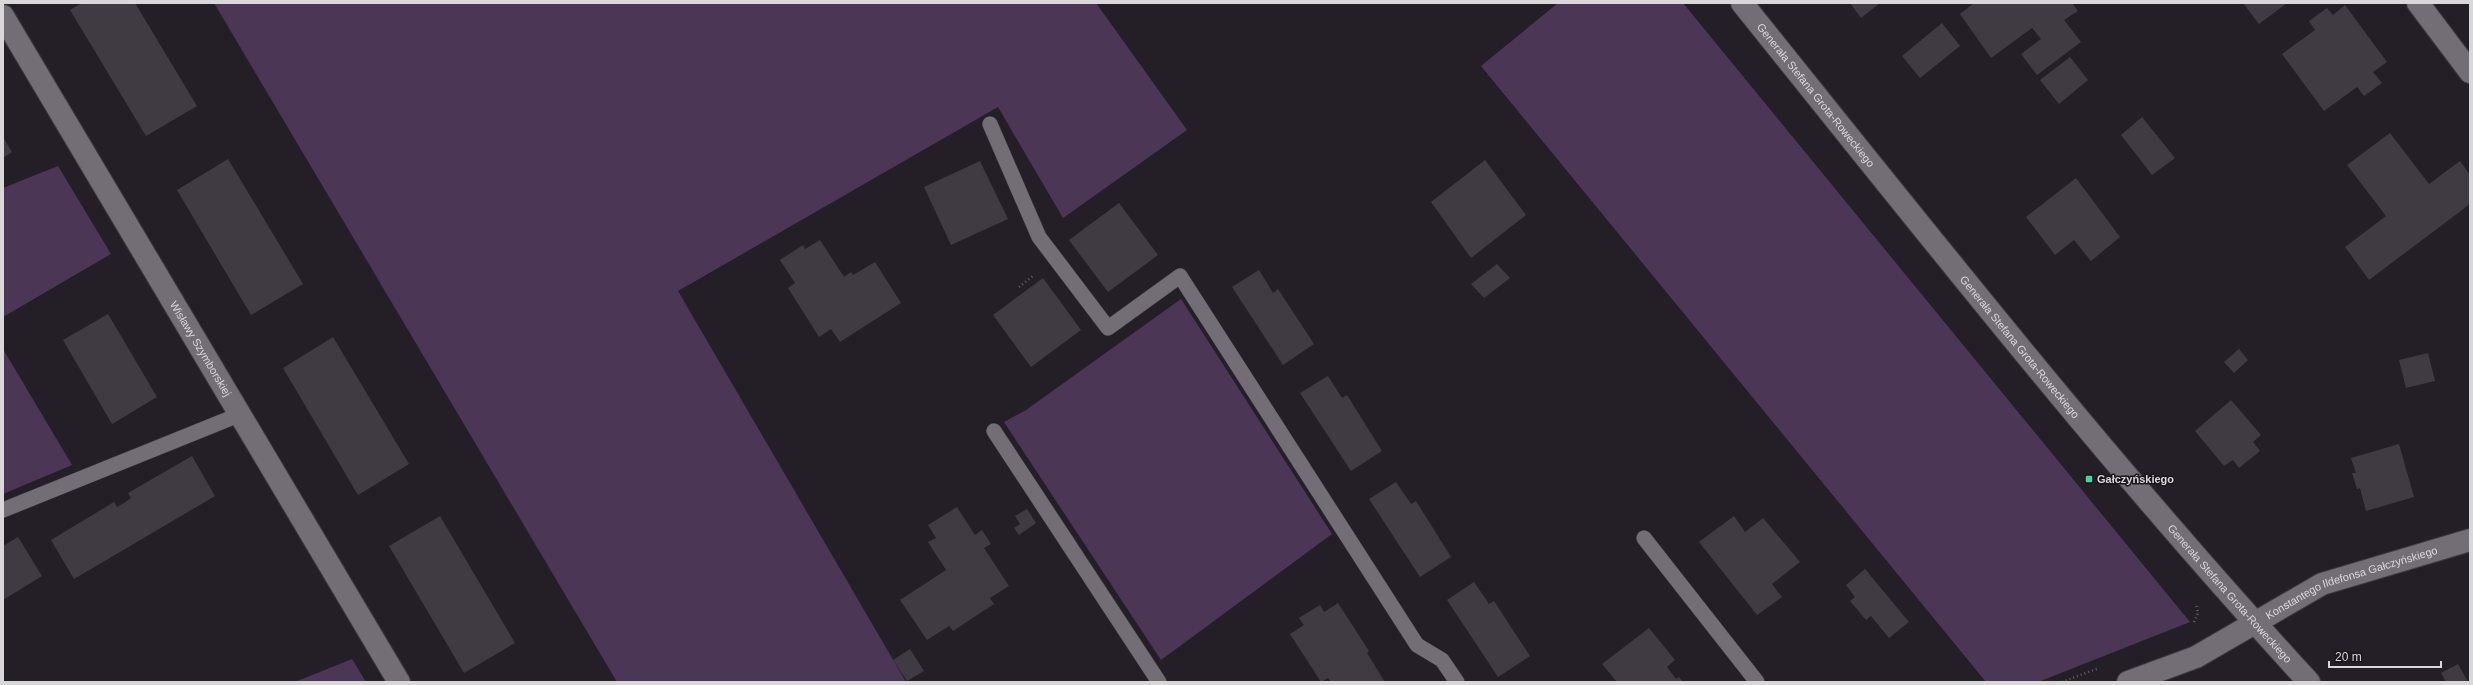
<svg xmlns="http://www.w3.org/2000/svg" width="2473" height="685" viewBox="0 0 2473 685" font-family="Arial,sans-serif">
	<rect width="100%" height="100%" fill="#241f26"/>
	<!-- green -->
	<path fill="#4c3656" d="M 214,3 L 1096,3 L 1187,130 L 1063,218 L 998,107 L 678,291 L 906,682 L 617,682 Z
		M 1558,3 L 1683,3 L 2190,622 L 2038,682 L 1986,682 L 1481,66 Z
		M 58,166 L 111,254 L 3,317 L 3,188 Z
		M 1181,299 L 1332,534 L 1161,660 L 1004,422 L 1026,410 Z
		M 3,349 L 72,465 L 3,494 Z
		M 352,659 L 366,682 L 295,682 Z"/>
	<!-- building -->
	<path fill="#403b42" d="M 82,3 L 135,3 L 197,106 L 146,136 L 70,10 Z
		M 1850,3 L 1880,3 L 1861,18 Z
		M 1974,3 L 2072,3 L 2078,11 L 2064,20 L 2081,42 L 2037,75 L 2021,54 L 2041,39 L 2032,28 L 1991,58 L 1960,14 Z
		M 2243,3 L 2287,3 L 2259,24 Z
		M 2345,5 L 2387,62 L 2373,72 L 2382,83 L 2364,96 L 2357,87 L 2324,111 L 2282,54 L 2315,30 L 2309,21 L 2327,8 L 2333,15 Z
		M 1942,23 L 1960,46 L 1920,78 L 1902,56 Z
		M 2070,57 L 2088,80 L 2059,104 L 2040,80 Z
		M 2142,117 L 2175,158 L 2152,175 L 2121,135 Z
		M 2390,133 L 2429,184 L 2460,161 L 2470,175 L 2470,204 L 2369,280 L 2345,247 L 2386,216 L 2347,165 Z
		M 3,137 L 12,152 L 3,158 Z
		M 228,159 L 303,284 L 251,315 L 177,190 Z
		M 1485,160 L 1526,215 L 1471,258 L 1431,202 Z
		M 980,161 L 1008,219 L 951,245 L 924,187 Z
		M 2076,178 L 2120,237 L 2091,261 L 2074,240 L 2055,255 L 2026,217 Z
		M 1119,203 L 1158,255 L 1108,292 L 1069,240 Z
		M 820,240 L 844,277 L 851,272 L 853,275 L 875,262 L 901,303 L 840,342 L 831,329 L 819,337 L 788,288 L 795,283 L 780,260 L 803,245 L 805,249 Z
		M 1497,264 L 1510,278 L 1484,298 L 1471,284 Z
		M 1259,270 L 1273,293 L 1278,289 L 1314,344 L 1283,365 L 1232,287 Z
		M 1043,278 L 1081,330 L 1031,367 L 993,315 Z
		M 108,314 L 157,397 L 112,424 L 63,340 Z
		M 333,337 L 409,464 L 358,495 L 283,368 Z
		M 2239,349 L 2248,360 L 2234,373 L 2224,362 Z
		M 2428,353 L 2435,381 L 2406,388 L 2399,360 Z
		M 1328,376 L 1342,398 L 1347,395 L 1382,451 L 1351,471 L 1300,393 Z
		M 2231,400 L 2261,435 L 2253,442 L 2260,451 L 2239,468 L 2233,460 L 2224,466 L 2195,431 Z
		M 2399,444 L 2414,497 L 2366,511 L 2360,488 L 2357,489 L 2352,473 L 2356,473 L 2351,458 Z
		M 192,456 L 215,496 L 74,579 L 51,540 L 114,502 L 117,507 L 124,503 L 131,498 L 128,493 Z
		M 1396,482 L 1411,504 L 1416,501 L 1451,557 L 1420,577 L 1369,499 Z
		M 957,507 L 975,535 L 982,530 L 991,544 L 984,548 L 1009,586 L 990,598 L 994,604 L 953,631 L 949,626 L 927,640 L 900,600 L 946,570 L 928,542 L 936,538 L 928,525 Z
		M 1027,509 L 1036,523 L 1019,535 L 1014,528 L 1020,524 L 1015,516 Z
		M 440,516 L 515,643 L 464,673 L 389,546 Z
		M 1734,516 L 1745,532 L 1763,518 L 1800,562 L 1772,584 L 1782,597 L 1757,615 L 1699,542 Z
		M 18,537 L 42,576 L 3,600 L 3,546 Z
		M 1865,569 L 1909,622 L 1889,638 L 1871,616 L 1866,620 L 1850,601 L 1855,597 L 1846,585 Z
		M 1474,582 L 1489,604 L 1494,601 L 1530,656 L 1498,677 L 1447,600 Z
		M 1338,603 L 1369,651 L 1367,653 L 1385,682 L 1331,682 L 1328,678 L 1321,682 L 1290,634 L 1304,625 L 1299,618 L 1320,605 L 1324,612 Z
		M 1649,628 L 1675,660 L 1667,667 L 1676,679 L 1679,677 L 1683,682 L 1617,682 L 1602,664 Z
		M 910,649 L 924,671 L 907,681 L 893,660 Z
		M 2458,664 L 2468,682 L 2446,682 L 2441,673 Z"/>
	<g fill="none" stroke-linecap="round" stroke-linejoin="round">
		<!-- service casing -->
		<g stroke="#3e3a40" stroke-width="16">
			<path id="service" d="M 990,124 L 1039,237 L 1108,328 L 1180,276 L 1417,645 L 1442,660 L 1457,682
				M 994,431 L 1159,682
				M 3,510 L 241,414
				M 1644,538 L 1757,682"/>
		</g>
		<!-- minor casing -->
		<g stroke="#3e3a40" stroke-width="24">
			<g id="minor">
				<path d="M 2418,3 L 2470,72"/>
				<path id="s1" d="M 3,16 L 399,682"/>
				<path id="s2" d="M 2128,682 L 2196,657 L 2322,584 L 2470,540"/>
			</g>
		</g>
		<!-- tertiary casing -->
		<g stroke="#3e3a40" stroke-width="24">
			<g id="tertiary">
				<path id="s3" d="M 1742,3 C 1927,233 2109,465 2309,682"/>
			</g>
		</g>
		<!-- path -->
		<path stroke="#646066" stroke-width="2.5" stroke-dasharray="1 3" stroke-linecap="butt" d="M 738,3 L 739,4
			M 1019,287 L 1034,275
			M 2194,622 L 2198,613 L 2196,604
			M 2062,682 L 2099,668"/>
		<!-- service -->
		<use href="#service" stroke="#736e76" stroke-width="15"/>
		<!-- minor -->
		<use href="#minor" stroke="#736e76" stroke-width="22"/>
		<!-- tertiary -->
		<use href="#tertiary" stroke="#736e76" stroke-width="22"/>
	</g>
	<!-- markers -->
	<rect fill="#44d49f" stroke="#1a161c" stroke-width="1.5" x="2085" y="475" width="8" height="8" rx="2"/>
	<g text-anchor="middle" stroke-width="3" stroke-linejoin="round" paint-order="stroke">
		<!-- street labels -->
		<g font-size="11" fill="#dad7db" stroke="#1a161c">
			<text dy="4" stroke="none"><textPath href="#s3" startOffset="118">Generała Stefana Grota-Roweckiego</textPath></text>
			<text dy="4" stroke="none"><textPath href="#s3" startOffset="442">Generała Stefana Grota-Roweckiego</textPath></text>
			<text dy="4" stroke="none"><textPath href="#s1" startOffset="387">Wisławy Szymborskiej</textPath></text>
			<text dy="4" stroke="none"><textPath href="#s2" startOffset="246">Konstantego Ildefonsa Gałczyńskiego</textPath></text>
			<text dy="4" stroke="none"><textPath href="#s3" startOffset="766">Generała Stefana Grota-Roweckiego</textPath></text>
		</g>
		<!-- poi labels -->
		<g font-size="11" font-weight="bold" fill="#dad7db" stroke="#1a161c" text-anchor="start">
			<text x="2097" y="483">Gałczyńskiego</text>
		</g>
	</g>
	<!-- border -->
	<rect width="2473" height="685" fill="none" stroke="#dad7db" stroke-width="8"/>
	<!-- scale -->
	<path d="M2329 661v6h112v-6" fill="none" stroke="#dad7db" stroke-width="2"/>
	<text x="2335" y="661" font-size="12" fill="#dad7db" stroke="#1a161c" stroke-width="3" paint-order="stroke">20 m</text>
</svg>
